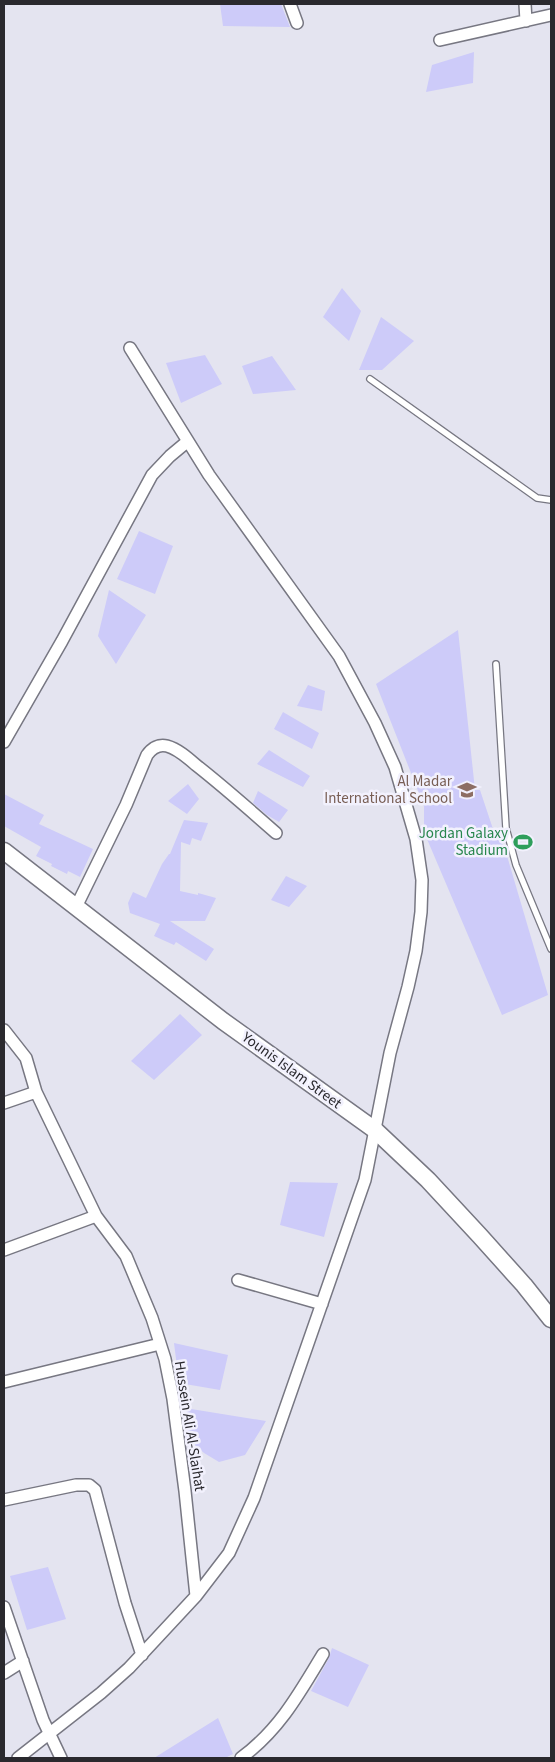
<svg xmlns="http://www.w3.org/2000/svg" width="555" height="1762" viewBox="0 0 555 1762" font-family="'Source Sans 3',sans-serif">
	<rect width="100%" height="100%" fill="#e4e4f0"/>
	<!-- building -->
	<path fill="#cdcbf9" d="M 220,4 L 281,4 L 290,27 L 223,26 Z
		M 474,52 L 473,83 L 426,92 L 432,65 Z
		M 342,288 L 361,311 L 349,341 L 323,317 Z
		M 381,317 L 414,341 L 382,370 L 359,370 Z
		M 205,355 L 222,384 L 181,403 L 166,363 Z
		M 272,356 L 296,390 L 253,394 L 242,366 Z
		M 139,531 L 173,546 L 155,594 L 117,579 Z
		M 109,590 L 146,615 L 116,664 L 98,636 Z
		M 458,630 L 475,790 L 480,790 L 493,829 L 505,849 L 548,995 L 502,1015 L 424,832 L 424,806 L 376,684 Z
		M 308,685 L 325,691 L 322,711 L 297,706 Z
		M 283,712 L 319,733 L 312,749 L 274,729 Z
		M 269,750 L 310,776 L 303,787 L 257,764 Z
		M 188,784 L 199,799 L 187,814 L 168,801 Z
		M 258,791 L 288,810 L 279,822 L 267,815 L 253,803 Z
		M 4,794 L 44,815 L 39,824 L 93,849 L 80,877 L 68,871 L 67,874 L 51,866 L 52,864 L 36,856 L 41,847 L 4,826 Z
		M 184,820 L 208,823 L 201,841 L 192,838 L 190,845 L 181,842 L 180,891 L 198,895 L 198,893 L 216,898 L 205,921 L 170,921 L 214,949 L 206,961 L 176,942 L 174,945 L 154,936 L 160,924 L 130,913 L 128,903 L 133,892 L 146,898 L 162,864 L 169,854 L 170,854 Z
		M 286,876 L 307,886 L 289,907 L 271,900 Z
		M 180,1014 L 202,1035 L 154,1080 L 131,1061 Z
		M 290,1182 L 338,1183 L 324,1237 L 280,1225 Z
		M 174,1343 L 228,1355 L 220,1390 L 179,1383 Z
		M 185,1408 L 266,1421 L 245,1455 L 219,1462 L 204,1453 L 186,1437 Z
		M 48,1567 L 66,1619 L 27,1630 L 10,1576 Z
		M 332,1648 L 369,1665 L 348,1707 L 311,1691 L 329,1658 Z
		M 218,1718 L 233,1754 L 225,1758 L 154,1758 Z"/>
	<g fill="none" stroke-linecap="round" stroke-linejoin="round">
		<!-- lane casing -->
		<g stroke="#777782" stroke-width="8">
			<path id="lane" d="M 370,379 L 537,498 L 551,500
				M 496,664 L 506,828 L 516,865 L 551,949"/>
		</g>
		<!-- street casing -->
		<g stroke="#777782" stroke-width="14">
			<path id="street" d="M 290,4 L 297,23
				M 525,4 L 526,21
				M 440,40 L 551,15
				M 4,742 L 62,641 L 152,475 L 170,456 L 188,441
				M 76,907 L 126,805 L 147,755 C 152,748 159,744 167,746 C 178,749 188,758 196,765 C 224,787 250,810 276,833
				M 4,1030 L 26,1058 L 36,1092 L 96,1216 L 126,1256 L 152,1318 L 165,1359 L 173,1399 L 185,1491 L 196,1596
				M 4,1103 L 36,1092
				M 4,1250 L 96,1216
				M 238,1280 L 322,1304
				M 4,1382 L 160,1344
				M 4,1500 L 76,1485 L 89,1485 L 95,1490 L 125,1603 L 142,1655
				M 4,1607 L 43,1720 L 61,1758
				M 4,1673 L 23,1661
				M 18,1758 L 101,1693 L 129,1668 L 196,1596 L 229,1553 L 254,1498 L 365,1180 L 390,1053 L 408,987 L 416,951 L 421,912 L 422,880 L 416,839 L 395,767 L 375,723 L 339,656 L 209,475 L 130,348
				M 241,1758 C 279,1730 299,1694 323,1654"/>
		</g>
		<!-- secondary casing -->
		<g stroke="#777782" stroke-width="19">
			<path id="secondary" d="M 4,851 L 223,1021 L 375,1130 L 428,1180 L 480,1236 L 524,1285 L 551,1319"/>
		</g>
		<!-- lane -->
		<use href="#lane" stroke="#fff" stroke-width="5.5"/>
		<!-- street -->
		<use href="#street" stroke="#fff" stroke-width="11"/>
		<!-- secondary -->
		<use href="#secondary" stroke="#fff" stroke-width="16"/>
	</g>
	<!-- icons -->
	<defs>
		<g id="school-bare" transform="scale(1.5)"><path d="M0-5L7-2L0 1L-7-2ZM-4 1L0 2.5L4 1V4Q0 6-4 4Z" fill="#8d6e63" stroke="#f2f1fd" stroke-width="2.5" paint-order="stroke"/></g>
		<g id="stadium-bare" transform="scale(1.5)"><path d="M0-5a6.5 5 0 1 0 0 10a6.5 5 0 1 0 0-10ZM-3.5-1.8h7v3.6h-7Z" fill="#2e9e5b" stroke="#f2f1fd" stroke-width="2.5" paint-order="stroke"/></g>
	</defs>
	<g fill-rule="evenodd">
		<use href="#school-bare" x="467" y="790"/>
		<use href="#stadium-bare" x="523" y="842"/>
	</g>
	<g text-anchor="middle" stroke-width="5" stroke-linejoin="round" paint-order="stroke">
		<!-- education labels -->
		<g font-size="15" fill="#785e54" stroke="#f2f1fd" text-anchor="end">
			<text x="452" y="786">Al Madar<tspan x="452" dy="17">International School</tspan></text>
		</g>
		<!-- leisure labels -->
		<g font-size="15" fill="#27864d" stroke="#f2f1fd" text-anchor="end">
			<text x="508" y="838">Jordan Galaxy<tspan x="508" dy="17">Stadium</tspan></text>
		</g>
		<!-- street labels -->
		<g font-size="15" fill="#2a292e" stroke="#f2f1fd">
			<text transform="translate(292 1070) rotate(36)" y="5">Younis Islam Street</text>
			<text transform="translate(190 1426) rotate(81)" y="5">Hussein Ali Al-Slaihat</text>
		</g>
	</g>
	<!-- border -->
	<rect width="555" height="1762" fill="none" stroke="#2a292e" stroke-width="10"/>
</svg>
